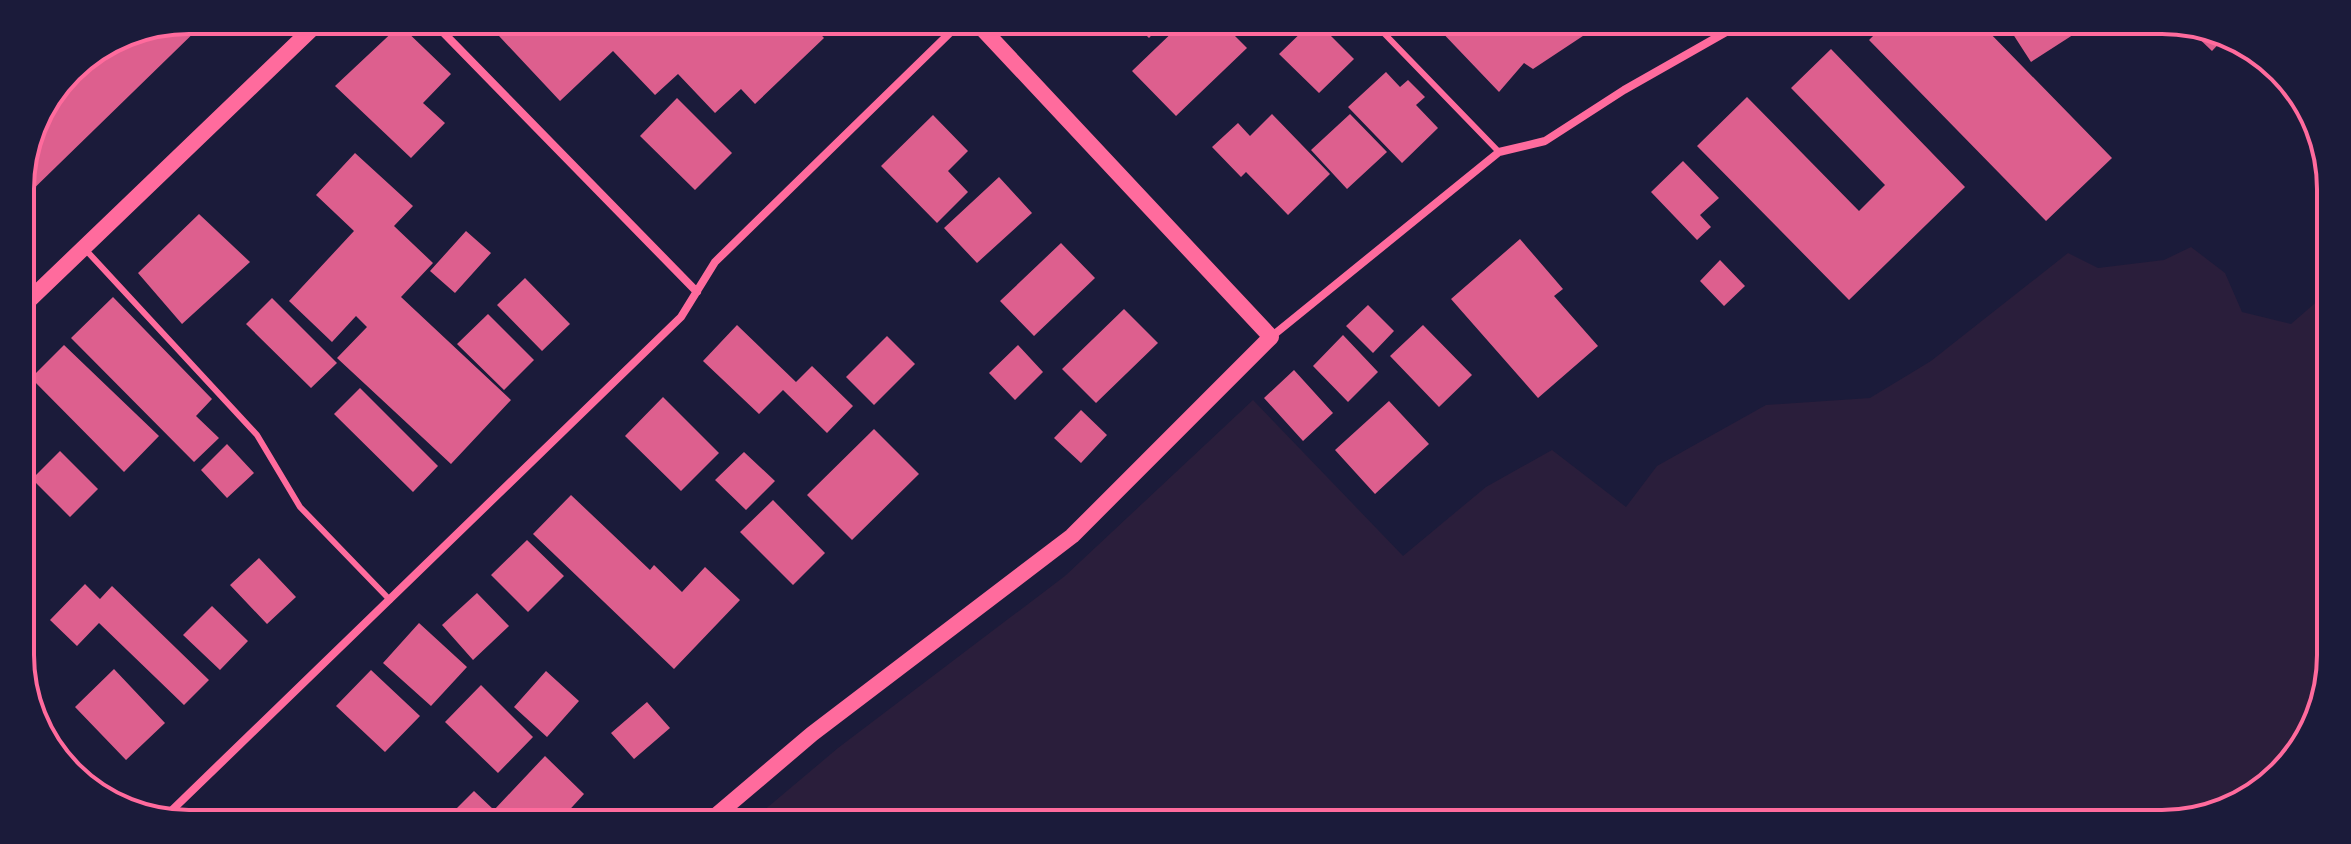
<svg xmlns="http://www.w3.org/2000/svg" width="2351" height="844" viewBox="0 0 2351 844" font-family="'Alegreya Sans',sans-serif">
	<rect width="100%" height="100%" fill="#1b1b3a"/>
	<!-- green -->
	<path fill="#2a1e3b" d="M 2191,247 L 2225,273 L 2242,312 L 2291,324 L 2328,292 L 2322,709 L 2264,789 L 2172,824 L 755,818 L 838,748 L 1065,576 L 1253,400 L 1403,556 L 1486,487 L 1552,450 L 1626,507 L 1657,466 L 1766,405 L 1870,398 L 1931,361 L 2068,253 L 2098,268 L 2164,260 Z"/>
	<!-- building -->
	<path fill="#dd5f8e" d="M 189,20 L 207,20 L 21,201 L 20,178 L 38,114 L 77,62 L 125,33 Z
		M 485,21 L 810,23 L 824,38 L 755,104 L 741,89 L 715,113 L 678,74 L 655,95 L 613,51 L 560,101 Z
		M 1135,24 L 1162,24 L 1149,38 Z
		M 1181,24 L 1224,25 L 1247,48 L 1176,116 L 1132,71 Z
		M 400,25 L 451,74 L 423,103 L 445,123 L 411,158 L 335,86 Z
		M 1309,25 L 1320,25 L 1354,59 L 1319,93 L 1279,54 Z
		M 1435,25 L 1598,26 L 1533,69 L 1524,63 L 1499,92 Z
		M 1882,27 L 1985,28 L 2112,158 L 2046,221 L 1869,40 Z
		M 2009,28 L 2078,28 L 2079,31 L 2031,62 Z
		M 2189,29 L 2216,29 L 2226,36 L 2212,51 Z
		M 1831,49 L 1965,187 L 1849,300 L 1697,146 L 1747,97 L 1859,211 L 1885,185 L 1791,88 Z
		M 1386,72 L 1400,87 L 1408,80 L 1425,97 L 1416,105 L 1438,128 L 1402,163 L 1348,107 Z
		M 677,98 L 732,153 L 695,190 L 640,136 Z
		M 1272,114 L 1330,174 L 1288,215 L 1246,172 L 1241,177 L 1212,147 L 1238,123 L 1250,136 Z
		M 1350,114 L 1387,152 L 1347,189 L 1311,150 Z
		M 933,115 L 968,151 L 948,171 L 968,192 L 937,223 L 881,166 Z
		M 355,153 L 413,206 L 394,226 L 433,263 L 401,297 L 511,400 L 451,464 L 337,358 L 367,327 L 356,316 L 332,342 L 289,301 L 354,231 L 316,195 Z
		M 1683,161 L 1719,198 L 1700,215 L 1711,227 L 1697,240 L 1651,192 Z
		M 999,177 L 1032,213 L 977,263 L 944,228 Z
		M 199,214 L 250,262 L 182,324 L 138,273 Z
		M 466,231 L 491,253 L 455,293 L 430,271 Z
		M 1520,239 L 1563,289 L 1554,296 L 1598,346 L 1538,398 L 1451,299 Z
		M 1061,243 L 1095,278 L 1034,336 L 1000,301 Z
		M 1720,260 L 1745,286 L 1724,306 L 1700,281 Z
		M 525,278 L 570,324 L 542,351 L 497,305 Z
		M 113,297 L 212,399 L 196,416 L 219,438 L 194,462 L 71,338 Z
		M 272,298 L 337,363 L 311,388 L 246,324 Z
		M 1368,305 L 1394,331 L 1373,353 L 1346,326 Z
		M 1124,309 L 1158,343 L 1096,403 L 1062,369 Z
		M 488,314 L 534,360 L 504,390 L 457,344 Z
		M 737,325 L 796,382 L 812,366 L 853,406 L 827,433 L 783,390 L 759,414 L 703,361 Z
		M 1423,325 L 1472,375 L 1439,407 L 1390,356 Z
		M 1343,335 L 1378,372 L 1348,402 L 1313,366 Z
		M 887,336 L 915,364 L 874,405 L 846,377 Z
		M 64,345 L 159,436 L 124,472 L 31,378 Z
		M 1018,345 L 1043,372 L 1015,400 L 989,373 Z
		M 1294,370 L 1333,413 L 1303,441 L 1264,398 Z
		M 360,388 L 438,466 L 413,492 L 334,414 Z
		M 663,397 L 719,453 L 681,491 L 625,436 Z
		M 1389,401 L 1429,444 L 1375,494 L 1335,450 Z
		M 1081,410 L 1107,435 L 1081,463 L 1054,438 Z
		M 874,429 L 919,474 L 852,540 L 807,495 Z
		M 227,444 L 254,473 L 227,498 L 201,470 Z
		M 60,451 L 98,489 L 70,517 L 32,479 Z
		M 744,452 L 775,481 L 746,510 L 715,480 Z
		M 571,495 L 650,570 L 654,565 L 682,592 L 705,567 L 740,600 L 674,669 L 533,534 Z
		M 773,500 L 825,553 L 793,585 L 740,532 Z
		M 22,532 L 36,546 L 22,559 Z
		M 527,540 L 564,576 L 528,612 L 491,575 Z
		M 259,558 L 296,597 L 267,624 L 230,585 Z
		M 85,584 L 100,599 L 112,586 L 209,680 L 184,705 L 99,623 L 77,646 L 50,620 Z
		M 477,593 L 509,626 L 473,660 L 442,625 Z
		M 212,606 L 248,641 L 220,670 L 183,635 Z
		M 419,623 L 467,667 L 431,706 L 383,663 Z
		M 114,669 L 165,723 L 126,760 L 75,707 Z
		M 371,670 L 420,716 L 385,752 L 336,706 Z
		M 546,671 L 579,701 L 547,737 L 514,707 Z
		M 481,685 L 533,737 L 498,773 L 445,722 Z
		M 647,702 L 670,728 L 634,759 L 611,733 Z
		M 545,756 L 584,794 L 563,817 L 449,816 L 474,791 L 494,810 Z"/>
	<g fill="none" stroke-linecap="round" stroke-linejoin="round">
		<!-- service -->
		<path stroke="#ff6b9d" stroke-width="6" d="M 1376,25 L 1499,152
			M 84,248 L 257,435 L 300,507 L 390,600"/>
		<!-- minor -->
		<path stroke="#ff6b9d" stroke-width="8" d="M 432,21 L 697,292
			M 1271,337 L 1499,152 L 1545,141 L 1624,90 L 1735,27
			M 167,815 L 681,317 L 715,262 L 960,23"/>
		<!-- secondary -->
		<path stroke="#ff6b9d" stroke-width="16" d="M 21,308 L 320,21
			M 713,818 L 812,734 L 1072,536 L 1271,337 L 977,23"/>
	</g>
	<!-- crop -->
	<path d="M0 0H2351V844H0ZM189 34H2162A155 155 0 0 1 2317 189V655A155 155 0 0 1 2162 810H189A155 155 0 0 1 34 655V189A155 155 0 0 1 189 34Z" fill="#1b1b3a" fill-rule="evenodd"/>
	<path fill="none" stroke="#ff6b9d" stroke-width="4" d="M189 34H2162A155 155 0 0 1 2317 189V655A155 155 0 0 1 2162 810H189A155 155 0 0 1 34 655V189A155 155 0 0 1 189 34Z"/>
</svg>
